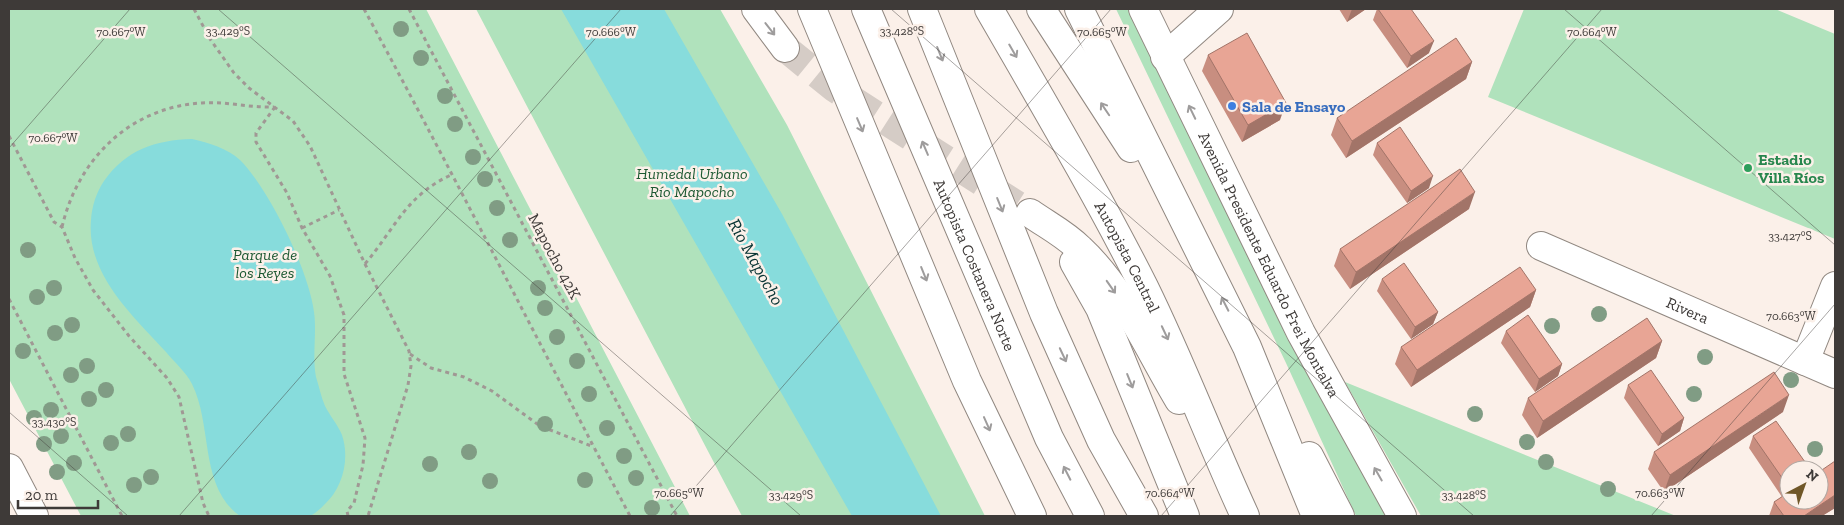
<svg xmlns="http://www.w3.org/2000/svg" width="1844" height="525" viewBox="0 0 1844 525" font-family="'Zilla Slab',serif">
	<rect width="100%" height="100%" fill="#fbf0e9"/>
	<!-- green -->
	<path fill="#b0e2bc" d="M 9,9 L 426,9 L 690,516 L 81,516 L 9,379 Z
		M 476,9 L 720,9 L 787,125 L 985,516 L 742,516 Z
		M 1116,9 L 1131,9 L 1387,516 L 1356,516 L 1286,363 Z
		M 1524,9 L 1775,9 L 1835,34 L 1835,239 L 1488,97 Z
		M 1345,382 L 1676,516 L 1421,516 Z"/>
	<!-- water -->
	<path fill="#87dcdc" d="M 561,9 L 664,9 L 782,214 L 941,516 L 852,516 Z
		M 192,139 C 209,143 227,148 240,160 C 269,189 309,271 314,312 C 317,333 312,356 316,377 C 319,386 321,397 325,406 C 330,416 338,425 342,435 C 350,459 343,488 324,505 C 320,509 314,515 309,516 C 293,520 258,516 240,516 C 199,487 213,426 192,384 C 186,372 174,362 166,352 C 133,316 86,274 91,220 C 92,206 96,193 104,181 C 126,150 155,140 192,139 Z"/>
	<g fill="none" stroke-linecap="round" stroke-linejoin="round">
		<!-- highway-tunnel -->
		<path stroke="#d5ccc6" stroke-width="28" stroke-dasharray="28 14" stroke-linecap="butt" d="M 785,48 L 834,88 L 1030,213"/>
		<!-- minor casing -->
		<g stroke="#918881" stroke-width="30">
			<g id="minor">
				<path d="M 1165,57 L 1219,9"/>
				<path id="s1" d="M 1541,246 L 1835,374"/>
				<path d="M 1805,361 L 1835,286"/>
			</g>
		</g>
		<!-- major casing -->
		<g stroke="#918881" stroke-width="30">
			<g id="major">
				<path id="s2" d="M 1143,9 L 1301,333 L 1402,516"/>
				<path d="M 9,468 L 34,516"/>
			</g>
		</g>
		<!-- highway casing -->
		<g stroke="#918881" stroke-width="30">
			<g id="highway">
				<path d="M 756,9 L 785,48"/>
				<path d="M 812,9 L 967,381 L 1032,516"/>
				<path id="s3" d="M 866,9 L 1049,438 L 1090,516"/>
				<path d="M 922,9 L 1044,313 L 1101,440 L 1144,516"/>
				<path id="s4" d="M 989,9 C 1042,101 1096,192 1144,287 C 1181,362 1210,440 1245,516"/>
				<path d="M 1041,9 L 1131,148"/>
				<path d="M 1079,9 L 1247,347 L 1316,516"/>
				<path d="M 1030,213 C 1047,225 1065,234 1080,249 C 1123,289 1149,350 1179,400"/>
				<path d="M 1074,262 L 1100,308 L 1185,516"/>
				<path d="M 1309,456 L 1340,516"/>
			</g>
		</g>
		<!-- path -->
		<path stroke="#a09894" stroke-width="3" stroke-dasharray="4 4" stroke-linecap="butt" d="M 194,9 L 210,39 L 234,73 L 249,88 L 293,121 L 310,146 L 365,264 L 409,351 L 411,366 L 408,385 L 368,516
			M 364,9 C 455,177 541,347 630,516
			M 409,9 L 677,516
			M 275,107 L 256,133 L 256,142 L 287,193 L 302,228 L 330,276 L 344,315 L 344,374 L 365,438 L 363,465 L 354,503 L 347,511 L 348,516
			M 9,136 L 54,222 L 62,227 L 75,258 L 93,290 L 129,336 L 167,378 L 179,397 L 203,503 L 209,516
			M 62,227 C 78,159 130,107 202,103 C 226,101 249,108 274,107
			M 302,228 L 339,210
			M 365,264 C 396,227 406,195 453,174
			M 9,299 L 122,516
			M 410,354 L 431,368 L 464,377 L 492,391 L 540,426 L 594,447"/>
		<!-- minor -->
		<use href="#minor" stroke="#fff" stroke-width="28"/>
		<!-- major -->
		<use href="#major" stroke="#fff" stroke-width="28"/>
		<!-- highway -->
		<use href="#highway" stroke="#fff" stroke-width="28"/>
	</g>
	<!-- trees -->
	<g fill="#809c84">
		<circle cx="401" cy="29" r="8"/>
		<circle cx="421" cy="58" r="8"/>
		<circle cx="445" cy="96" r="8"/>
		<circle cx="455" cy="124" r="8"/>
		<circle cx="473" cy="157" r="8"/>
		<circle cx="485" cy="179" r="8"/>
		<circle cx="497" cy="208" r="8"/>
		<circle cx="510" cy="240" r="8"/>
		<circle cx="28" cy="250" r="8"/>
		<circle cx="54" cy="288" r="8"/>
		<circle cx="538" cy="288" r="8"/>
		<circle cx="37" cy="297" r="8"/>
		<circle cx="545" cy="308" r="8"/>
		<circle cx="1599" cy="314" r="8"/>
		<circle cx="72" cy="325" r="8"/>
		<circle cx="1552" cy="326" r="8"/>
		<circle cx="55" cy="333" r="8"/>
		<circle cx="557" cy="337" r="8"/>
		<circle cx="23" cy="351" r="8"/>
		<circle cx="1705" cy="357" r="8"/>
		<circle cx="577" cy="361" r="8"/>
		<circle cx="87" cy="366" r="8"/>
		<circle cx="71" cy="375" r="8"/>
		<circle cx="1791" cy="380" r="8"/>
		<circle cx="106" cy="390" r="8"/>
		<circle cx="589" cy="394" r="8"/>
		<circle cx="1694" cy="394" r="8"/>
		<circle cx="89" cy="399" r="8"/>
		<circle cx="51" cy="410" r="8"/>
		<circle cx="1475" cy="414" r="8"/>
		<circle cx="34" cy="418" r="8"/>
		<circle cx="545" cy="424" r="8"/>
		<circle cx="607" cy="428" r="8"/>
		<circle cx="128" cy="434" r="8"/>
		<circle cx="61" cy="436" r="8"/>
		<circle cx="1527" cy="442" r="8"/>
		<circle cx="111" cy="443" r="8"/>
		<circle cx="44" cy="444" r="8"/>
		<circle cx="1815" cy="449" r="8"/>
		<circle cx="469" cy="452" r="8"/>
		<circle cx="624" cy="456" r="8"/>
		<circle cx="1546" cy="462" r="8"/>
		<circle cx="74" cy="463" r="8"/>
		<circle cx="430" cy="464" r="8"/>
		<circle cx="57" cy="472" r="8"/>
		<circle cx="151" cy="477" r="8"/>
		<circle cx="636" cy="478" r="8"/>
		<circle cx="585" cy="480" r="8"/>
		<circle cx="490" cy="481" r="8"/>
		<circle cx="134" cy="485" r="8"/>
		<circle cx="1608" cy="489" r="8"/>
		<circle cx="652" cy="508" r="8"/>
	</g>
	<!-- wall -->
	<path fill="#c88e80" d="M 1339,9 L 1366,9 L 1347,22 Z
		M 1377,9 L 1411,9 L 1429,53 L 1407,68 L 1373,20 Z
		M 1208,55 L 1280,120 L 1242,142 L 1202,71 Z
		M 1472,62 L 1466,79 L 1346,158 L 1331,135 L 1337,118 Z
		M 1377,143 L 1429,188 L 1407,203 L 1373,155 Z
		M 1469,209 L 1350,289 L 1334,266 L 1340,249 Z
		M 1382,279 L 1438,312 L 1433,324 L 1411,339 L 1377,291 Z
		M 1536,290 L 1530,307 L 1411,387 L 1395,364 L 1401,347 Z
		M 1506,331 L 1562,364 L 1558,376 L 1535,392 L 1501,343 Z
		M 1662,341 L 1656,358 L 1537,438 L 1522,415 L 1528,398 Z
		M 1628,385 L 1684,418 L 1680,431 L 1658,446 L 1624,398 Z
		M 1783,412 L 1664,492 L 1648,469 L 1654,452 Z
		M 1753,436 L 1810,469 L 1809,470 L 1789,470 L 1789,500 L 1835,461 L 1835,508 L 1822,516 L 1769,516 L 1774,502 L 1782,497 L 1749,448 Z"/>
	<!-- shaded-wall -->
	<path fill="#a27468" d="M 1352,9 L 1366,9 L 1347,22 Z
		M 1434,41 L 1429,53 L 1407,68 L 1411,56 Z
		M 1472,62 L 1466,79 L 1346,158 L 1352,141 Z
		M 1286,103 L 1280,120 L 1242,142 L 1248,125 Z
		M 1433,176 L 1429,188 L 1407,203 L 1411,191 Z
		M 1475,192 L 1469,209 L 1350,289 L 1356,272 Z
		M 1536,290 L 1530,307 L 1411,387 L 1417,370 Z
		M 1438,312 L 1433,324 L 1411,339 L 1415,327 Z
		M 1662,341 L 1656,358 L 1537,438 L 1543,421 Z
		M 1562,364 L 1558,376 L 1535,392 L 1539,379 Z
		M 1789,395 L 1783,412 L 1664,492 L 1670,475 Z
		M 1684,418 L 1680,431 L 1658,446 L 1662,434 Z
		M 1789,483 L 1789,492 L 1782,497 L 1787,485 Z
		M 1835,495 L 1835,508 L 1822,516 L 1804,516 Z"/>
	<!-- building -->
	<path fill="#e8a595" stroke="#a27468" d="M 1378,9 L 1411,9 L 1434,41 L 1411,56 Z
		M 1247,33 L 1286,103 L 1248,125 L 1208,55 Z
		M 1456,38 L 1472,62 L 1352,141 L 1337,118 Z
		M 1400,127 L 1433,176 L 1411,191 L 1377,143 Z
		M 1460,169 L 1475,192 L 1356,272 L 1340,249 Z
		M 1404,263 L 1438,312 L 1415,327 L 1382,279 Z
		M 1520,267 L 1536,290 L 1417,370 L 1401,347 Z
		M 1528,315 L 1562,364 L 1539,379 L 1506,331 Z
		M 1647,318 L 1662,341 L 1543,421 L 1528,398 Z
		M 1651,370 L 1684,418 L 1662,434 L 1628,385 Z
		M 1774,372 L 1789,395 L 1670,475 L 1654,452 Z
		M 1776,421 L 1810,469 L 1808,470 L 1789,470 L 1789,483 L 1787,485 L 1753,436 Z
		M 1835,461 L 1835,495 L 1804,516 L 1784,516 L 1774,502 L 1789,492 L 1789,500 L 1819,500 L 1819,472 Z"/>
	<!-- one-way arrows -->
	<defs><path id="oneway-shaft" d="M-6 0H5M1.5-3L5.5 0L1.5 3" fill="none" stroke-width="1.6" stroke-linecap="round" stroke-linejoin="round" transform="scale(1.25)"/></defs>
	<g stroke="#9e9c9c">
		<use href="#oneway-shaft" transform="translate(770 29) rotate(52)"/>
		<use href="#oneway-shaft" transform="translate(1013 51) rotate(60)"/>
		<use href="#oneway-shaft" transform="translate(940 54) rotate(68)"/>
		<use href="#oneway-shaft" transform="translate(1105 109) rotate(-124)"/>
		<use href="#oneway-shaft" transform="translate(1192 112) rotate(-116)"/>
		<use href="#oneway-shaft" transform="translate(860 125) rotate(67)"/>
		<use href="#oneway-shaft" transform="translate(925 148) rotate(-113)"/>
		<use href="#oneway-shaft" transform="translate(1000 205) rotate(68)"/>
		<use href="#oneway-shaft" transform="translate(924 274) rotate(68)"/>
		<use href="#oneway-shaft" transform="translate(1111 287) rotate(55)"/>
		<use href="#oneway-shaft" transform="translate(1225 304) rotate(-117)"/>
		<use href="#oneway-shaft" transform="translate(1165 333) rotate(65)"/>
		<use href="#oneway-shaft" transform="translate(1063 355) rotate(65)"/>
		<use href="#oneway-shaft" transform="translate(1130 381) rotate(68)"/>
		<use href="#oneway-shaft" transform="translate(987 424) rotate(66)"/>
		<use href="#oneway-shaft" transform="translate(1067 473) rotate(-117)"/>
		<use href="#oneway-shaft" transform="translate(1378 474) rotate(-120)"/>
	</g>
	<!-- ticks -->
	<path fill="none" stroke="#3e3a38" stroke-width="1" stroke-opacity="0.45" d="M 218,9 L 801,516M 891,9 L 1474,516M 1564,9 L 1835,245M 9,148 L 130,9M 9,412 L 128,516M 179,516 L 621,9M 670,516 L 1111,9M 1161,516 L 1602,9M 1651,516 L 1835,304"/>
	<!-- markers -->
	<circle fill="#3f7fe0" stroke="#fbf0e9" stroke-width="2" cx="1232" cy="106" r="5"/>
	<circle fill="#2e9e5b" stroke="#fbf0e9" stroke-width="2" cx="1748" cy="168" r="5"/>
	<g text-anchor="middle" stroke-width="5" stroke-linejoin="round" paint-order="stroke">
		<!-- shop labels -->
		<g font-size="16" font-weight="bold" fill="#366cbe" stroke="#fbf0e9" text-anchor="start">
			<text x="1242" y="112">Sala de Ensayo</text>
		</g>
		<!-- leisure labels -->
		<g font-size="16" font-weight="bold" fill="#27864d" stroke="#fbf0e9" text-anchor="start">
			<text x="1758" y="165">Estadio<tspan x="1758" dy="18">Villa Ríos</tspan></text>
		</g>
		<!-- park labels -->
		<g font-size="16" font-style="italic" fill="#1c5831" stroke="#fbf0e9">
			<text x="692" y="179">Humedal Urbano<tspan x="692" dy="18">Río Mapocho</tspan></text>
			<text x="265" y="260">Parque de<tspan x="265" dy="18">los Reyes</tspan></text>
		</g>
		<!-- street labels -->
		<g font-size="16" fill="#3e3a38" stroke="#fbf0e9">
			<text transform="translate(555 256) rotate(62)" y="6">Mapocho 42K</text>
			<text dy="6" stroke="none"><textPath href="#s4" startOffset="284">Autopista Central</textPath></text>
			<text dy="6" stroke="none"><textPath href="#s3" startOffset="278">Autopista Costanera Norte</textPath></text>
			<text dy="6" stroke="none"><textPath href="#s2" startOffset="285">Avenida Presidente Eduardo Frei Montalva</textPath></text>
			<text dy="6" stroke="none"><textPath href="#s1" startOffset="160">Rivera</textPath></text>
		</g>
		<!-- water labels -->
		<g font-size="18" font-style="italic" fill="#083434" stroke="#fbf0e9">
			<text transform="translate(756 262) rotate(61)" y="6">Río Mapocho</text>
		</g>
	</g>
	<g font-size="12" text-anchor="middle" fill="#3e3a38" stroke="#fbf0e9" stroke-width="5" stroke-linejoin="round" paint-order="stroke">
		<text x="228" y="35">33.429°S</text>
		<text x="902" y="35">33.428°S</text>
		<text x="121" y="36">70.667°W</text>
		<text x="611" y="36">70.666°W</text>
		<text x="1592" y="36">70.664°W</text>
		<text x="1102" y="36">70.665°W</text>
		<text x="53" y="142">70.667°W</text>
		<text x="1790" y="240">33.427°S</text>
		<text x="1791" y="320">70.663°W</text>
		<text x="54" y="426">33.430°S</text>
		<text x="679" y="497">70.665°W</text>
		<text x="1170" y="497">70.664°W</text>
		<text x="1660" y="497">70.663°W</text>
		<text x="791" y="499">33.429°S</text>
		<text x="1464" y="499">33.428°S</text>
	</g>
	<!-- border -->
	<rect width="1844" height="525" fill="none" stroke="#3e3a38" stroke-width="20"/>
	<!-- north arrow -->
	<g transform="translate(1804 485) rotate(41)"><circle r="24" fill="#fbf0e9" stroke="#afa7a2"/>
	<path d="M0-4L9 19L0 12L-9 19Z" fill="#705728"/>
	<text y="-8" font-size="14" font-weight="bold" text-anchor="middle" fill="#3e3a38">N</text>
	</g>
	<!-- scale -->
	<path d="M18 500v8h80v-8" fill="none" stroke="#3e3a38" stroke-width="2.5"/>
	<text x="25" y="500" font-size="15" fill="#3e3a38" stroke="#fbf0e9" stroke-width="4" paint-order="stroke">20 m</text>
</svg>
